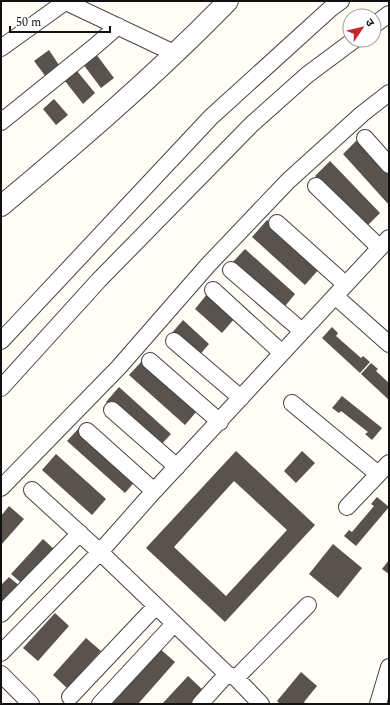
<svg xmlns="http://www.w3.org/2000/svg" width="390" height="705" viewBox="0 0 390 705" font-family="Spectral,'Noto Sans Devanagari',serif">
	<rect width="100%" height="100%" fill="#fffdf5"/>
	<!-- building -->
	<path fill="#5a524d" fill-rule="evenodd" d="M 49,50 L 63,71 L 49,81 L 34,61 Z
		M 96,54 L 114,78 L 101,88 L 83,64 Z
		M 77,71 L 95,93 L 83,104 L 65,81 Z
		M 54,99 L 68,115 L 56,125 L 43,109 Z
		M 358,139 L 389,173 L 389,205 L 343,154 Z
		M 330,161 L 380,213 L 365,228 L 315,176 Z
		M 267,220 L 320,268 L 305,285 L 252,237 Z
		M 245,249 L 295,294 L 282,310 L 231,264 Z
		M 208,293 L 235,318 L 222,333 L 195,309 Z
		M 183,320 L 209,344 L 197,358 L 171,334 Z
		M 332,327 L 338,333 L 336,336 L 361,358 L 363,356 L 370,362 L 360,373 L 322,338 Z
		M 142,361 L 197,411 L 185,425 L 129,375 Z
		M 371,363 L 378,369 L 376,371 L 389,383 L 389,400 L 361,374 Z
		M 119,387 L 171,434 L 158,448 L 106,402 Z
		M 342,396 L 382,428 L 372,440 L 365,434 L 368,432 L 341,411 L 339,413 L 332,408 Z
		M 80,427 L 137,479 L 125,493 L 67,441 Z
		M 236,451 L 315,525 L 225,622 L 146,548 ZM 234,481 L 287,530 L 226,596 L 174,547 Z
		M 302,451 L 315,463 L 296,483 L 284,471 Z
		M 56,454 L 106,499 L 92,515 L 42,470 Z
		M 377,497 L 389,507 L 356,546 L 344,536 L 349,530 L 352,532 L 374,506 L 371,504 Z
		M 9,506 L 24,519 L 1,545 L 1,516 Z
		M 43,539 L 56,551 L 25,586 L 11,574 Z
		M 333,544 L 362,568 L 338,598 L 309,574 Z
		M 389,560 L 389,574 L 382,569 Z
		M 9,577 L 21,587 L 1,609 L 1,585 Z
		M 55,613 L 69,626 L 38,661 L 23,648 Z
		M 86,638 L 101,651 L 67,688 L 53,675 Z
		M 159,648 L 175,662 L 138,704 L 108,704 Z
		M 301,672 L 317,686 L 304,702 L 306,704 L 280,704 L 277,701 Z
		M 188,676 L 204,691 L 192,704 L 162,704 Z"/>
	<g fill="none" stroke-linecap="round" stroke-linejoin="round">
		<!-- minor casing -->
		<g stroke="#444" stroke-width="18">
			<path id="minor" d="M 64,1 L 176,54
				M 374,25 L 389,14
				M 1,48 L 65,2
				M 1,122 L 94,47 L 118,26
				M 365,138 L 389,165
				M 316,186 L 379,247
				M 277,223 L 345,284
				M 231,270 L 302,331
				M 213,290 L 282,353
				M 335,296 L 389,344
				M 1,341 L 211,117 L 330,9 L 341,1
				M 174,341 L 241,398
				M 150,361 L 220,422
				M 1,388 L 99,280 L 252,124 L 307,75 L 354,40
				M 292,403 L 378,474
				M 112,410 L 177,467
				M 87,431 L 154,491
				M 1,488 L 119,367 L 208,265 L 288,181 L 362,114 L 389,93
				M 32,490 L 100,552 L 227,674 L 236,678 L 261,704
				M 347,507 L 389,463
				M 1,614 L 80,533
				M 1,653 L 100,552 L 154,491 L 389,238
				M 1,674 L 31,704
				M 236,678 L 308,605
				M 70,697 L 156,606
				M 100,704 L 174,624
				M 200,704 L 227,674
				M 378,704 L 389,667"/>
		</g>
		<!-- tertiary casing -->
		<g stroke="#444" stroke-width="22">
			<path id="tertiary" d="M 1,206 C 79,141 157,74 228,1"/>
		</g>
		<!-- minor -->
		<use href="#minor" stroke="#fff" stroke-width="16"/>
		<!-- tertiary -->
		<use href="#tertiary" stroke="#fff" stroke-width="20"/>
	</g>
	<!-- border -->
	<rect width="390" height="705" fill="none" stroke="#111111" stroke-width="4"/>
	<!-- north arrow -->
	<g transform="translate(362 28) rotate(55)"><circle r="19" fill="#ffffff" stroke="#a0a0a0"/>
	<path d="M0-3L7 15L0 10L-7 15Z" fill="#c4262e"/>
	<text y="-6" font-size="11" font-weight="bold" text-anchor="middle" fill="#111111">उ</text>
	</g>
	<!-- scale -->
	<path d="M10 26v6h100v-6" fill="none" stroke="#111111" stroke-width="2"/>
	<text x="16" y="26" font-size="12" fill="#111111" stroke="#ffffff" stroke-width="3" paint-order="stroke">50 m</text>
</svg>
